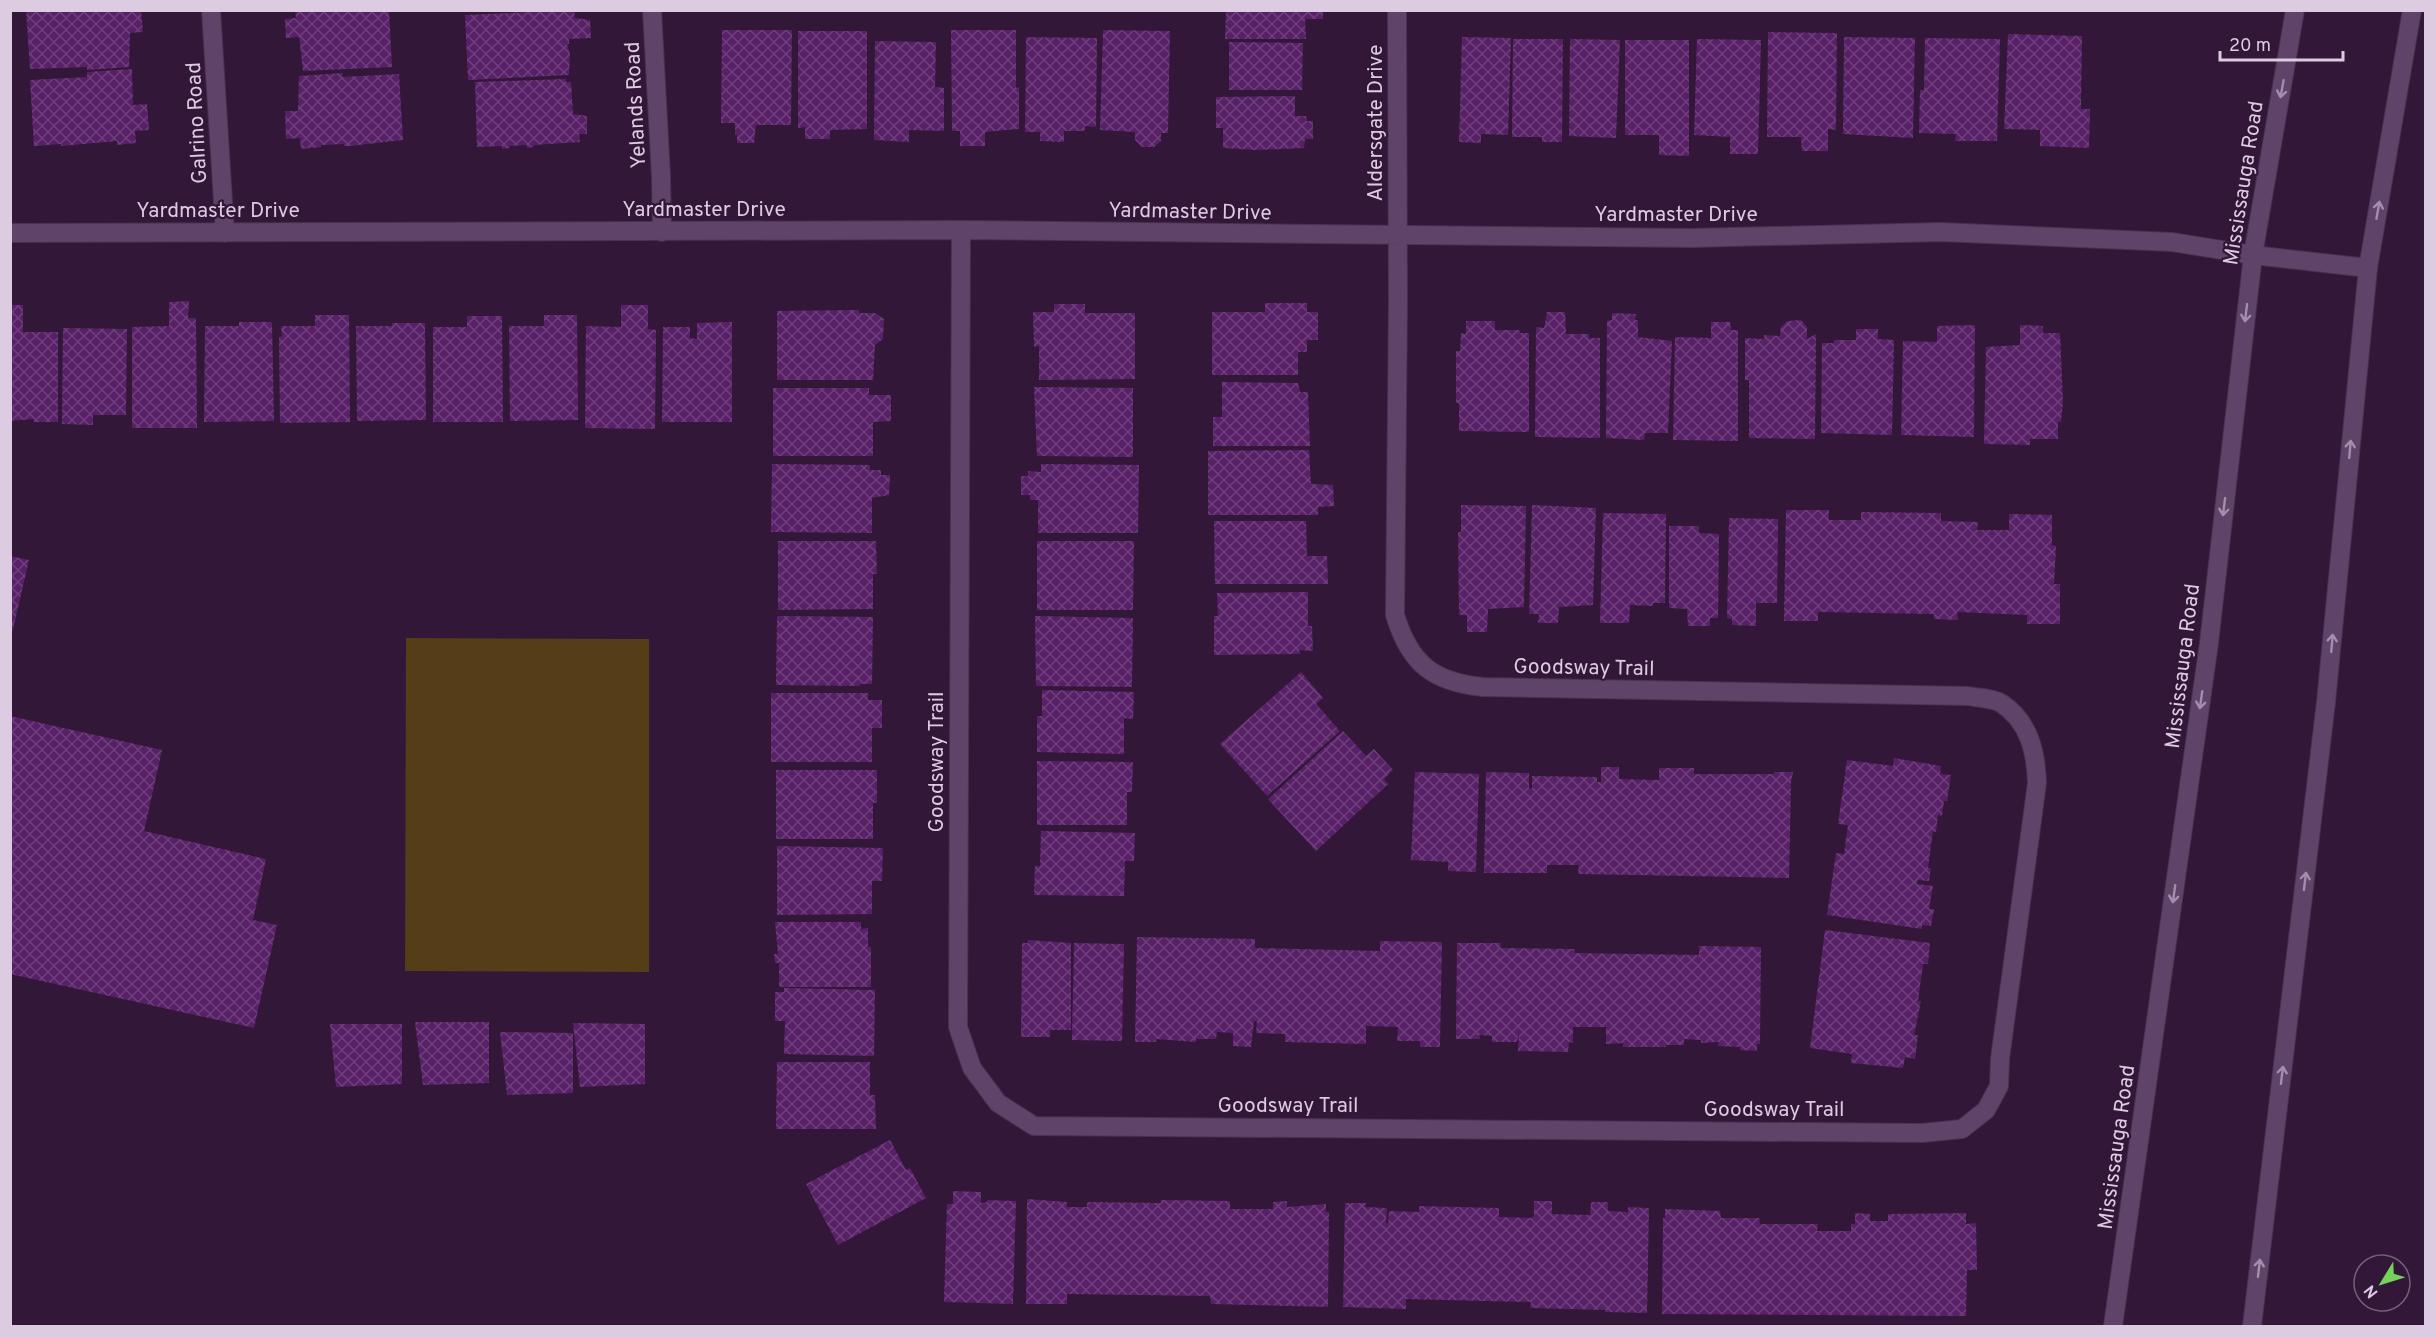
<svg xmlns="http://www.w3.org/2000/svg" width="2436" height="1337" viewBox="0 0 2436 1337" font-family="Overpass,sans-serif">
	<defs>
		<pattern id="building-cross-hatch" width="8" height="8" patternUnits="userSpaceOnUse" patternTransform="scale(1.5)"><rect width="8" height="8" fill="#582067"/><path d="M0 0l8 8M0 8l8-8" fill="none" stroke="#6f3f7c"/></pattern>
	</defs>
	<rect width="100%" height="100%" fill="#321739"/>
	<!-- green -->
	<path fill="#543d17" d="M 406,638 L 649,639 L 649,972 L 405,971 Z"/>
	<!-- building -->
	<path fill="url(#building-cross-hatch)" d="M 26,10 L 141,10 L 143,32 L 130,33 L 129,67 L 87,70 L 87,67 L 30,69 Z
		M 295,10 L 389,10 L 392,67 L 303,71 L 299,37 L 286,38 L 285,19 L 296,18 Z
		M 574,10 L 575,18 L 590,20 L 591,38 L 569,39 L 569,44 L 567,44 L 570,54 L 569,75 L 468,80 L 465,15 Z
		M 1226,10 L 1323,10 L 1323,19 L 1305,19 L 1306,39 L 1225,39 Z
		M 722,30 L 792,30 L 791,125 L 756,125 L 754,143 L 737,143 L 737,135 L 735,135 L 735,123 L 721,123 Z
		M 951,30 L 1016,30 L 1016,88 L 1019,87 L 1019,129 L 985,132 L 985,146 L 960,146 L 960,131 L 952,131 Z
		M 1103,30 L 1170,31 L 1168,133 L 1161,133 L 1161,141 L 1154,147 L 1142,147 L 1135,140 L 1135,132 L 1100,130 Z
		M 798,31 L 867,31 L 867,129 L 830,130 L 830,139 L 805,139 L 805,127 L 798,128 Z
		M 1768,32 L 1837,33 L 1836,130 L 1828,129 L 1828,151 L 1802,151 L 1801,137 L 1767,137 Z
		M 2008,34 L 2082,36 L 2081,109 L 2090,109 L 2089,148 L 2040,146 L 2040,130 L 2004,129 Z
		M 1026,37 L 1097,38 L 1096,127 L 1085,126 L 1085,131 L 1064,131 L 1064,142 L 1040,141 L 1040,132 L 1025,132 Z
		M 1462,37 L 1511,38 L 1508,135 L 1481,134 L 1481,143 L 1459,142 Z
		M 1844,37 L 1915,38 L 1913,138 L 1843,134 Z
		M 1925,38 L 2000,39 L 1997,141 L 1955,141 L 1956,134 L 1919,133 L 1920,90 L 1924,90 Z
		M 1513,39 L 1563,39 L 1562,142 L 1542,142 L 1542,137 L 1512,137 Z
		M 1570,39 L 1620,40 L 1616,138 L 1569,136 Z
		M 1697,39 L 1761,40 L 1758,154 L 1730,154 L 1730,137 L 1694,135 Z
		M 1625,40 L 1689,40 L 1689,156 L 1659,155 L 1659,135 L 1625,135 Z
		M 875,41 L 936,42 L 935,87 L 944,88 L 944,131 L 909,130 L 909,142 L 874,140 Z
		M 1229,42 L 1303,43 L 1302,90 L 1229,90 Z
		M 132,69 L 133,105 L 147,104 L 149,130 L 135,131 L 136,143 L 117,145 L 117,141 L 61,146 L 61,144 L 34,146 L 30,80 L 87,77 L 87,72 Z
		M 343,73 L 342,77 L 399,74 L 403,140 L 350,146 L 344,146 L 344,144 L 321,145 L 321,147 L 301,149 L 300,138 L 286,139 L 285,111 L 298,111 L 299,76 Z
		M 566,79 L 566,82 L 571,82 L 573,114 L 587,116 L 587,134 L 579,134 L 580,142 L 534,145 L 534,147 L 527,148 L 527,145 L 509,146 L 510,148 L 502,149 L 502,146 L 477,147 L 475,82 Z
		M 1295,96 L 1295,116 L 1306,116 L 1307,121 L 1313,121 L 1313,139 L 1305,139 L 1304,148 L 1256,150 L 1223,148 L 1223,128 L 1216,128 L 1216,97 Z
		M 189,301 L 188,318 L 196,318 L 197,428 L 132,428 L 132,327 L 169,326 L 169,302 Z
		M 1265,303 L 1307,303 L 1307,312 L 1318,312 L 1318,340 L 1307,340 L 1307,352 L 1298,352 L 1298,375 L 1212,375 L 1212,312 L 1265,312 Z
		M 1054,304 L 1085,304 L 1085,313 L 1135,313 L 1135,379 L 1039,380 L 1039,346 L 1034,347 L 1033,312 L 1054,312 Z
		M 10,305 L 23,305 L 23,332 L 58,332 L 58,422 L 34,422 L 34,419 L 10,421 Z
		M 621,305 L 648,305 L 648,329 L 656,330 L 655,429 L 585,428 L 586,326 L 621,327 Z
		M 859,310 L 859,313 L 875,313 L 884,319 L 883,339 L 875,345 L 873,380 L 777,380 L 777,311 Z
		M 1547,312 L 1565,312 L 1566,334 L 1589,334 L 1589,338 L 1600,338 L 1600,438 L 1535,437 L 1536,327 L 1544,328 Z
		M 1612,313 L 1636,314 L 1635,320 L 1638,320 L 1638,337 L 1672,341 L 1668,433 L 1645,433 L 1644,440 L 1606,438 L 1607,321 L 1612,320 Z
		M 315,315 L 349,315 L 350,422 L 280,423 L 279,337 L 282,336 L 281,326 L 315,326 Z
		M 544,315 L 577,315 L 578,420 L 510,421 L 509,326 L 544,326 Z
		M 467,316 L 502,316 L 503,422 L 433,422 L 433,327 L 467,327 Z
		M 1801,320 L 1807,327 L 1807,339 L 1816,334 L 1815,439 L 1749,438 L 1749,380 L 1745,380 L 1745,338 L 1764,339 L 1764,335 L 1780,336 L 1781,327 L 1788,321 Z
		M 1466,321 L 1495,321 L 1495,330 L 1519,330 L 1520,333 L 1529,333 L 1529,432 L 1459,431 L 1459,403 L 1456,403 L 1456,351 L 1460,351 L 1461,333 L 1466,334 Z
		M 239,322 L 272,322 L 274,421 L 204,422 L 205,326 L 239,326 Z
		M 732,322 L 732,422 L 662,422 L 663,327 L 690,327 L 690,338 L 697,339 L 697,323 Z
		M 1711,322 L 1730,322 L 1731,330 L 1738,330 L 1738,441 L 1673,440 L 1675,337 L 1711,338 Z
		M 392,323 L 425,323 L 426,420 L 357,421 L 356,326 L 392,326 Z
		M 1975,325 L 1974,437 L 1901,435 L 1903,341 L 1937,342 L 1937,326 Z
		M 2020,325 L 2043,326 L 2043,333 L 2060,333 L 2063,402 L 2061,422 L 2058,422 L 2058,439 L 2030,439 L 2030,445 L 1984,444 L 1986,347 L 2020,345 Z
		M 63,328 L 127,329 L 126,415 L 93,415 L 93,425 L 62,424 Z
		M 1856,329 L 1878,329 L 1878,339 L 1894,340 L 1892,435 L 1821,433 L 1822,343 L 1834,343 L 1834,340 L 1856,340 Z
		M 1222,382 L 1298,383 L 1300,392 L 1308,392 L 1310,446 L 1213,446 L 1213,417 L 1222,417 Z
		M 1034,387 L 1133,388 L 1133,457 L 1037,456 Z
		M 773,388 L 869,388 L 869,395 L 891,395 L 891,421 L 873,422 L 873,456 L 773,456 Z
		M 1309,450 L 1311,484 L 1333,485 L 1334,506 L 1318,507 L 1318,515 L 1208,515 L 1208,451 Z
		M 772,464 L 870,465 L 870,470 L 881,470 L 881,475 L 890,475 L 889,495 L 872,498 L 872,533 L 771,532 Z
		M 1041,464 L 1139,465 L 1138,533 L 1038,533 L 1038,500 L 1030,500 L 1030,495 L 1021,495 L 1021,476 L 1028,476 L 1028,471 L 1041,472 Z
		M 1461,505 L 1526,506 L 1524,607 L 1488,609 L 1487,632 L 1467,632 L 1467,615 L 1459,615 L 1458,532 L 1461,532 Z
		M 1532,505 L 1596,508 L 1593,605 L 1559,607 L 1558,623 L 1538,623 L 1539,614 L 1529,614 Z
		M 1786,510 L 1829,510 L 1829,520 L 1861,520 L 1861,512 L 1941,513 L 1941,521 L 1978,522 L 1977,530 L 2009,530 L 2009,514 L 2052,515 L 2052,545 L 2056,546 L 2054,584 L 2060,584 L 2060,624 L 2027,624 L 2027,615 L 1957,612 L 1958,620 L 1934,619 L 1934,614 L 1818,612 L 1818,621 L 1784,621 Z
		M 1603,513 L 1666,514 L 1665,603 L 1653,603 L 1653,606 L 1630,605 L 1629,623 L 1600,623 Z
		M 1729,518 L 1778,519 L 1777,603 L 1756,603 L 1756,626 L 1732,625 L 1732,619 L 1727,618 Z
		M 1214,521 L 1306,521 L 1307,556 L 1327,556 L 1328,584 L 1215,584 Z
		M 1669,526 L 1699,526 L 1699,533 L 1719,534 L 1718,618 L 1710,618 L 1710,626 L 1688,626 L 1687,609 L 1669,608 Z
		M 778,541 L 876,541 L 877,574 L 873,574 L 873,609 L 778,610 Z
		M 1037,541 L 1134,541 L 1133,610 L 1037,610 Z
		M 10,556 L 29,560 L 11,638 L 10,638 Z
		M 1308,592 L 1308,626 L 1312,626 L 1313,651 L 1299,650 L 1300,654 L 1214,655 L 1214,616 L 1218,616 L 1217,593 Z
		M 777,616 L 873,617 L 872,684 L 860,684 L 860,686 L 776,685 Z
		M 1035,616 L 1133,618 L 1132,687 L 1036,686 Z
		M 1301,672 L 1323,698 L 1316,704 L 1340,731 L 1267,796 L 1220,744 Z
		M 1042,690 L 1134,692 L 1133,719 L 1124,718 L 1124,754 L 1037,752 L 1037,716 L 1042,716 Z
		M 771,693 L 868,693 L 868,700 L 882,700 L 882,728 L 872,728 L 872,762 L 771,762 Z
		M 10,716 L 162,750 L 144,831 L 266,859 L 253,920 L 277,925 L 254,1028 L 10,974 Z
		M 1343,731 L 1366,756 L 1374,749 L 1393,770 L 1384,779 L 1388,784 L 1316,851 L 1268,799 Z
		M 1894,758 L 1941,766 L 1940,774 L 1951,775 L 1947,801 L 1944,801 L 1942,816 L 1938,815 L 1936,832 L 1933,831 L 1928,868 L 1931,868 L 1929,881 L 1918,880 L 1917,884 L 1933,886 L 1929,909 L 1934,909 L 1931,926 L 1922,925 L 1922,929 L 1827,915 L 1836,853 L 1844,854 L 1848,825 L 1838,824 L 1847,760 L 1893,766 Z
		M 1037,761 L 1133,762 L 1132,792 L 1127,792 L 1127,825 L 1037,825 Z
		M 1601,767 L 1619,767 L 1619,779 L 1659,780 L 1659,768 L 1694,768 L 1694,774 L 1774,774 L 1774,772 L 1793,772 L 1791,783 L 1789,878 L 1578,874 L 1579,865 L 1547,865 L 1547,873 L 1484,873 L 1486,772 L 1529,773 L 1529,788 L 1532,789 L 1532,776 L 1597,777 L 1597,782 L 1601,782 Z
		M 776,770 L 877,770 L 877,803 L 873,803 L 873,839 L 776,839 Z
		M 1415,772 L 1479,774 L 1476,872 L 1448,871 L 1448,862 L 1411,860 Z
		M 1041,831 L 1135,833 L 1134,861 L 1125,861 L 1124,896 L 1034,895 L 1035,866 L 1040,866 Z
		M 777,846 L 883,848 L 882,881 L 872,881 L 872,914 L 777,915 Z
		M 775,922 L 861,922 L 861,929 L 868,928 L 868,947 L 871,947 L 871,987 L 779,987 L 779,963 L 775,963 L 774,954 L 778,954 Z
		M 1825,930 L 1930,943 L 1928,964 L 1923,964 L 1918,1001 L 1921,1001 L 1914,1035 L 1918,1035 L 1915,1059 L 1905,1057 L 1903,1068 L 1851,1063 L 1852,1054 L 1810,1048 Z
		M 1137,937 L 1255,939 L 1255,948 L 1380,951 L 1380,941 L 1442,942 L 1440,1047 L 1420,1047 L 1420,1041 L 1397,1041 L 1398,1027 L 1366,1026 L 1366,1044 L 1285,1042 L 1285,1034 L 1256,1033 L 1257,1022 L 1254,1021 L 1251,1047 L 1233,1046 L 1233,1033 L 1217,1032 L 1216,1039 L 1196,1039 L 1196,1042 L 1156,1039 L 1156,1042 L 1135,1042 Z
		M 1028,940 L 1071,943 L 1071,1030 L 1050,1030 L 1050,1037 L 1021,1037 L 1022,943 L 1028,943 Z
		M 1074,943 L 1124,944 L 1122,1041 L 1072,1040 Z
		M 1457,943 L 1501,943 L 1500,948 L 1574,949 L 1575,953 L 1699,955 L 1699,946 L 1761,947 L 1760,1044 L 1757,1044 L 1757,1051 L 1740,1050 L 1740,1047 L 1718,1046 L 1719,1042 L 1701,1043 L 1701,1040 L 1684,1039 L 1684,1045 L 1665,1045 L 1666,1047 L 1623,1047 L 1623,1043 L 1606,1044 L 1606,1027 L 1573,1027 L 1573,1043 L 1569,1042 L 1568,1052 L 1518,1051 L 1519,1030 L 1517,1042 L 1492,1042 L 1492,1036 L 1479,1035 L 1480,1039 L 1456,1039 Z
		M 784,988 L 875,990 L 874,1056 L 784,1054 L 785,1021 L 775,1021 L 775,992 L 784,992 Z
		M 415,1022 L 489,1022 L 489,1083 L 423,1085 Z
		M 573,1023 L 645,1024 L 645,1084 L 580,1087 Z
		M 330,1024 L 402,1024 L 402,1084 L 336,1087 Z
		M 500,1032 L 573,1033 L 573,1093 L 507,1095 Z
		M 777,1062 L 870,1062 L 870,1095 L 875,1095 L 876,1129 L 776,1129 Z
		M 890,1140 L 906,1170 L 910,1168 L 926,1198 L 838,1245 L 806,1184 Z
		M 953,1191 L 981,1192 L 981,1203 L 987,1202 L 987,1200 L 1016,1201 L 1013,1304 L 944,1302 L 947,1204 L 953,1204 Z
		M 1027,1199 L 1067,1202 L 1067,1207 L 1087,1207 L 1087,1202 L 1161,1203 L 1161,1200 L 1230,1201 L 1230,1209 L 1273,1209 L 1273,1202 L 1287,1201 L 1287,1207 L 1326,1204 L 1326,1212 L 1329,1212 L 1328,1307 L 1211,1304 L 1210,1296 L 1067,1294 L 1067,1304 L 1026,1304 Z
		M 1534,1201 L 1552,1201 L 1552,1214 L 1590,1215 L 1591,1202 L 1608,1202 L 1608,1211 L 1628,1212 L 1628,1207 L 1649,1208 L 1647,1313 L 1605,1312 L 1606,1310 L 1530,1308 L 1531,1302 L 1406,1299 L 1406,1309 L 1343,1307 L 1345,1203 L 1366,1203 L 1365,1207 L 1387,1208 L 1386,1223 L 1388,1223 L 1389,1211 L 1419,1212 L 1419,1206 L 1499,1208 L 1499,1217 L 1531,1218 L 1534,1216 Z
		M 1665,1209 L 1720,1211 L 1721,1218 L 1759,1218 L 1760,1224 L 1818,1224 L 1817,1231 L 1851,1231 L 1851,1224 L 1855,1224 L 1855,1213 L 1870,1214 L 1870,1221 L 1888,1221 L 1888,1214 L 1966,1213 L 1966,1224 L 1976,1223 L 1977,1270 L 1967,1270 L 1966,1316 L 1662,1314 L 1663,1218 L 1665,1218 Z"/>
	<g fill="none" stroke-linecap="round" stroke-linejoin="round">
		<!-- minor casing -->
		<g stroke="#48324e" stroke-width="20">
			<path id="minor" d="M 211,10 L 225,233
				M 652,10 L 661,176 L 662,232
				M 961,230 L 958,1027 L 972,1068 L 998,1103 L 1034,1126 L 1922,1133 L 1962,1129 L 1986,1110 L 1999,1086 L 2000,1059 L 2037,783 C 2036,752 2029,721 2001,703 C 1993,698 1978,698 1968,696 L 1483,687 C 1433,682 1410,664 1395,615 L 1398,302 L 1397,10
				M 10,233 L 961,230 L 1691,238 L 1940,232 L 2172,242 L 2253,255 L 2368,268"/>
		</g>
		<!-- secondary casing -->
		<g stroke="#48324e" stroke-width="20">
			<path id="secondary" d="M 2113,1326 L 2209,643 L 2253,255 L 2295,10
				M 2252,1326 L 2326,702 L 2368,268 L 2412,10"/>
		</g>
		<!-- minor -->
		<use href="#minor" stroke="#604369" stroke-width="18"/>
		<!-- secondary -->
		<use href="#secondary" stroke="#604369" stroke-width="18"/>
	</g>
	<!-- one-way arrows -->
	<defs><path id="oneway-shaft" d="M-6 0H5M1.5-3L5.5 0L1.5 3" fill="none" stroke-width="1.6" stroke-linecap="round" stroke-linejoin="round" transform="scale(1.5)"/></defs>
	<g stroke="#a48eab">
		<use href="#oneway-shaft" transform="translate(2282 89) rotate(100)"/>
		<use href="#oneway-shaft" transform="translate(2378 210) rotate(-80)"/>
		<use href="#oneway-shaft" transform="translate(2246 313) rotate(97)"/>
		<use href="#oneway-shaft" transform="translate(2350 449) rotate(-85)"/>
		<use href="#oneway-shaft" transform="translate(2224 507) rotate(97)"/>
		<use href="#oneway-shaft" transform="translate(2332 643) rotate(-85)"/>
		<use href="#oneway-shaft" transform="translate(2201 700) rotate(98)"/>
		<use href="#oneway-shaft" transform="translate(2305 881) rotate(-83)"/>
		<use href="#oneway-shaft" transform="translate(2174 894) rotate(98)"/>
		<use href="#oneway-shaft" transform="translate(2282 1075) rotate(-83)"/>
		<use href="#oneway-shaft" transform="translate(2259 1268) rotate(-83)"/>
	</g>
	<g text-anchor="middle" stroke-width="4.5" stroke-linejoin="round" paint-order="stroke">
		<!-- street labels -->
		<g font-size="21" fill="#dccbe1" stroke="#321739">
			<text transform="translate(635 105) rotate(-93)" y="7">Yelands Road</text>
			<text transform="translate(196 123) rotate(-93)" y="7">Galrino Road</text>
			<text transform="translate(1375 123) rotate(-90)" y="7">Aldersgate Drive</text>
			<text transform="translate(2243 183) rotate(-81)" y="7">Mississauga Road</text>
			<text x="704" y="216">Yardmaster Drive</text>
			<text x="218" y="217">Yardmaster Drive</text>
			<text transform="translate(1190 211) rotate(1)" y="7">Yardmaster Drive</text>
			<text x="1676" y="221">Yardmaster Drive</text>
			<text transform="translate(2182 666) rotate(-83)" y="7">Mississauga Road</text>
			<text transform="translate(1584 667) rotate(1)" y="7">Goodsway Trail</text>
			<text transform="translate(936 762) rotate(-90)" y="7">Goodsway Trail</text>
			<text x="1288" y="1112">Goodsway Trail</text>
			<text x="1774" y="1116">Goodsway Trail</text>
			<text transform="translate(2116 1147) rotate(-82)" y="7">Mississauga Road</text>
		</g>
	</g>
	<!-- border -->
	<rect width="2436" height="1337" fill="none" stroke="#dccbe1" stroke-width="24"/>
	<!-- north arrow -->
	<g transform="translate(2382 1283) rotate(232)"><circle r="28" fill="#321739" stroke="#765f7c" stroke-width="1.5"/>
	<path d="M0-4.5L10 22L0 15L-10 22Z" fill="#77d259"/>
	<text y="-9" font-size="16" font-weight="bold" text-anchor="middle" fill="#dccbe1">N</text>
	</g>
	<!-- scale -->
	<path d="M2220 51v9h123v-9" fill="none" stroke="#dccbe1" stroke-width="3"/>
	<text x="2229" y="51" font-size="18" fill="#dccbe1" stroke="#321739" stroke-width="4.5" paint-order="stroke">20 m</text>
</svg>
